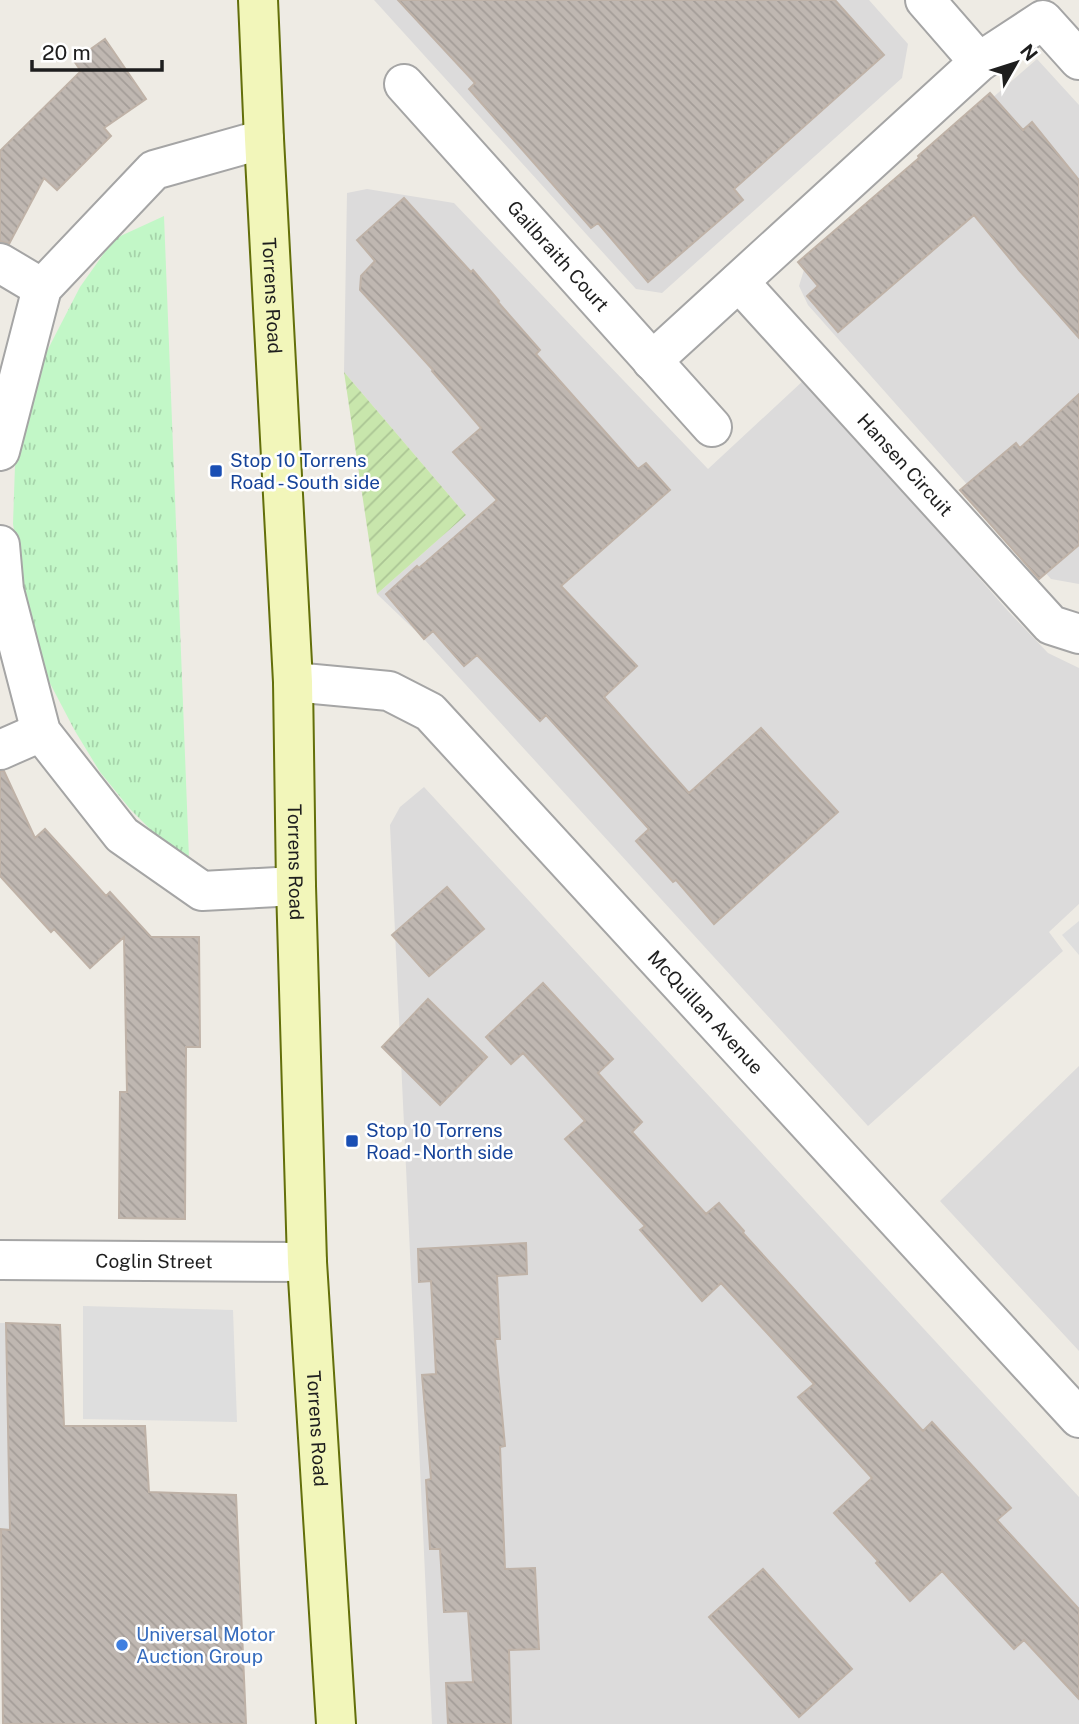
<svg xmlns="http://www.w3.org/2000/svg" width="1079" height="1724" viewBox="0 0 1079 1724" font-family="'Public Sans',sans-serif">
	<defs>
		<pattern id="park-tufts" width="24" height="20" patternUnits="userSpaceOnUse" patternTransform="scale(1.75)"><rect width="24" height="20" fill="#c2f7c7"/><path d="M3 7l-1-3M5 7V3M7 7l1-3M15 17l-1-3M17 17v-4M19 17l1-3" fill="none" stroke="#a6d3aa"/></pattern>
		<pattern id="garden-furrows" width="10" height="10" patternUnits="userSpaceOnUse" patternTransform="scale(1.75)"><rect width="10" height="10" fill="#c8e6ac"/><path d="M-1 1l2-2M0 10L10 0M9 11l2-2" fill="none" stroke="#abc594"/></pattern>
		<pattern id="building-back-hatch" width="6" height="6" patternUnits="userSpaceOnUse" patternTransform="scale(1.75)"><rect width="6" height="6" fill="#bfb7b1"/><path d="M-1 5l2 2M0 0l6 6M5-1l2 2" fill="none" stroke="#a49d98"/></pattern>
	</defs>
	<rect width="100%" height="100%" fill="#eeebe4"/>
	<!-- residential -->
	<path fill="#dcdbdb" d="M 374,0 L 869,0 L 908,44 L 902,78 L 662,293 L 636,289 Z
		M 1037,59 L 1079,105 L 1079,584 L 1051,579 L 808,305 L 799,286 L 807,260 Z
		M 367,189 L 454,203 L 708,469 L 805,379 L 1008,611 L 1048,653 L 1079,668 L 1079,904 L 1049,932 L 1063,951 L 868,1126 L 424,639 L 377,594 L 466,515 L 344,372 L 347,193 Z
		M 424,787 L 1079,1497 L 1079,1724 L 432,1724 L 390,825 L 400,807 Z
		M 1079,1066 L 1079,1351 L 940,1201 Z"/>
	<!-- park -->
	<path fill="url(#park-tufts)" d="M 164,216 L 189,858 L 162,841 L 130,809 L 100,772 L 75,731 L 43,670 L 26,604 L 13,524 L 15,465 L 27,400 L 47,351 L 80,287 L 114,239 Z"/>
	<!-- garden -->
	<path fill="url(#garden-furrows)" d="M 344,372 L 466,515 L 377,594 Z"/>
	<!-- parking -->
	<path fill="#dedede" d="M 1079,921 L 1079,955 L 1062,935 Z
		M 83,1306 L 233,1310 L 237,1422 L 83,1419 Z
		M 0,1323 L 6,1323 L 10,1530 L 0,1529 Z"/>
	<!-- building -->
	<path fill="url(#building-back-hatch)" stroke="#bfb2a7" stroke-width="2" d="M 398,0 L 835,0 L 884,55 L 734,189 L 743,200 L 648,282 L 598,223 L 591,228 L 469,89 L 475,83 Z
		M 105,39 L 146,99 L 104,128 L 111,136 L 57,190 L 44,178 L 9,244 L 0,241 L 0,151 L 81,71 L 74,61 Z
		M 990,93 L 1023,130 L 1032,122 L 1079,180 L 1079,338 L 1019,270 L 974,215 L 838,332 L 807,296 L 818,286 L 798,262 L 919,158 L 918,156 Z
		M 404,198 L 471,272 L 473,270 L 499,301 L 498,302 L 540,350 L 536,354 L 638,469 L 646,463 L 670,490 L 561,586 L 637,666 L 604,697 L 689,793 L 761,728 L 838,812 L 714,924 L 676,880 L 673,882 L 636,841 L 649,829 L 546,715 L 540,721 L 477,655 L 464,666 L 433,631 L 424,639 L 386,594 L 417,566 L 419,568 L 497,500 L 453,452 L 481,428 L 432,371 L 433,370 L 360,290 L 361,276 L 375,261 L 357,240 Z
		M 1079,394 L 1079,545 L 1039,579 L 960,490 L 1016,443 L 1020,448 Z
		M 0,771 L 4,771 L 35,838 L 45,829 L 106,896 L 110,892 L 151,937 L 199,937 L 200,1047 L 186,1047 L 185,1219 L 119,1218 L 120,1092 L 127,1092 L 124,937 L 90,968 L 54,929 L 51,932 L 0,876 Z
		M 447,887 L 484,929 L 429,976 L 392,935 Z
		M 543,983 L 613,1059 L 598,1073 L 642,1122 L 632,1132 L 706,1214 L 719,1203 L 744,1231 L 743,1233 L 923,1431 L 932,1422 L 1011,1508 L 997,1520 L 1079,1609 L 1079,1699 L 1024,1640 L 1014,1649 L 942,1571 L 910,1601 L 876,1563 L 878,1561 L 834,1513 L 872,1478 L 798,1397 L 814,1384 L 721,1283 L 702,1301 L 640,1230 L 645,1226 L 565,1139 L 585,1121 L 523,1053 L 511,1064 L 486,1037 Z
		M 428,999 L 487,1057 L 440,1105 L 382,1047 Z
		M 526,1243 L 527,1274 L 497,1276 L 500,1339 L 495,1339 L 505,1446 L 500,1447 L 505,1569 L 535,1568 L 539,1649 L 509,1650 L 511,1724 L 448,1724 L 446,1683 L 473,1682 L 468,1611 L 444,1612 L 440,1549 L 430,1549 L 426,1480 L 431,1479 L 422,1375 L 436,1374 L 431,1281 L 419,1282 L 418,1249 Z
		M 6,1323 L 60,1325 L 64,1426 L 145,1426 L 149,1492 L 236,1495 L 246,1724 L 3,1724 L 1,1529 L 10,1530 Z
		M 763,1569 L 852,1669 L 799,1717 L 709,1617 Z"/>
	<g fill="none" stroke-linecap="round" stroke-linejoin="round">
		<!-- minor casing -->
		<g stroke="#a5a5a5" stroke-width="42">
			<g id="minor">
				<path d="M 925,0 L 979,62"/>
				<path id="s1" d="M 404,84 L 712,427"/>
				<path d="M 0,263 L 42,288"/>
				<path id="s2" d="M 739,282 L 1051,625 L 1079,634"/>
				<path d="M 652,361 L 979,62 L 1043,20 L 1079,60"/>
				<path d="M 0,451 L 42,288 L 154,170 L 264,139"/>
				<path d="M 0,545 L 4,590 L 41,732 L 122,835 L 202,891 L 296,886"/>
				<path id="s3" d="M 293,682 L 389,691 L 430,712 L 1079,1418"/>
				<path d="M 0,750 L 41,732"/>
				<path id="s4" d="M 0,1260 L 307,1262"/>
			</g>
		</g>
		<!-- secondary casing -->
		<g stroke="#636f0a" stroke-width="42">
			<g id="secondary">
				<path id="s5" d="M 258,0 L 264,139 L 293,682 L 296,886 L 307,1262 L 336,1724"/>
			</g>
		</g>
		<!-- minor -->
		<use href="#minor" stroke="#fff" stroke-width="38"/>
		<!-- secondary -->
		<use href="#secondary" stroke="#f2f6ba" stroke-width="38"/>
	</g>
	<!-- markers -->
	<g fill="#1a4fb4" stroke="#fff" stroke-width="2.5">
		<rect x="209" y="464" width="14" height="14" rx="3.5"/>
		<rect x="345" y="1134" width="14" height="14" rx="3.5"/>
	</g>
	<circle fill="#3f7fe0" stroke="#fff" stroke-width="2.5" cx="122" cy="1645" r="7"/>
	<g text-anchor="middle" stroke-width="5" stroke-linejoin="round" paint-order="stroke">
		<!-- street labels -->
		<g font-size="19" fill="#1e1e1e" stroke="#fff">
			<text dy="7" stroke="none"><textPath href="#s1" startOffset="231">Gailbraith Court</textPath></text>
			<text dy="7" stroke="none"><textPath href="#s5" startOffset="296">Torrens Road</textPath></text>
			<text dy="7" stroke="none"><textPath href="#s2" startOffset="247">Hansen Circuit</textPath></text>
			<text dy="7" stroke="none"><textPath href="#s5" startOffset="863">Torrens Road</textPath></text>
			<text dy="7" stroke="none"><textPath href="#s3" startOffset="550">McQuillan Avenue</textPath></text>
			<text dy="7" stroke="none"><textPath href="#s4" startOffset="154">Coglin Street</textPath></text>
			<text dy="7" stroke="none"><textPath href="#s5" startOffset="1430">Torrens Road</textPath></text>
		</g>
		<!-- transit labels -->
		<g font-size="19" fill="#164399" stroke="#fff" text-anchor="start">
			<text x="230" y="467">Stop 10 Torrens<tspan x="230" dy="22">Road - South side</tspan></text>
			<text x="366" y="1137">Stop 10 Torrens<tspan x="366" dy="22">Road - North side</tspan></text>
		</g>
		<!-- shop labels -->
		<g font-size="19" fill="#366cbe" stroke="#fff" text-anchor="start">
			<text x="136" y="1641">Universal Motor<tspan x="136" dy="22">Auction Group</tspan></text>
		</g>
	</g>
	<!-- north arrow -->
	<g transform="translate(1016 63) rotate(51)" stroke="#ffffff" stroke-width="5" paint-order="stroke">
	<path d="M0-5L12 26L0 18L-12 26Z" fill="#1e1e1e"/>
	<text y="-10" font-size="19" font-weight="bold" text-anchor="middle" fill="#1e1e1e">N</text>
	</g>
	<!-- scale -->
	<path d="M32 60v10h130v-10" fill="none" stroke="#1e1e1e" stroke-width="3.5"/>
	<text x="42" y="60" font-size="21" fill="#1e1e1e" stroke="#ffffff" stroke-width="5" paint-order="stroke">20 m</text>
</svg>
